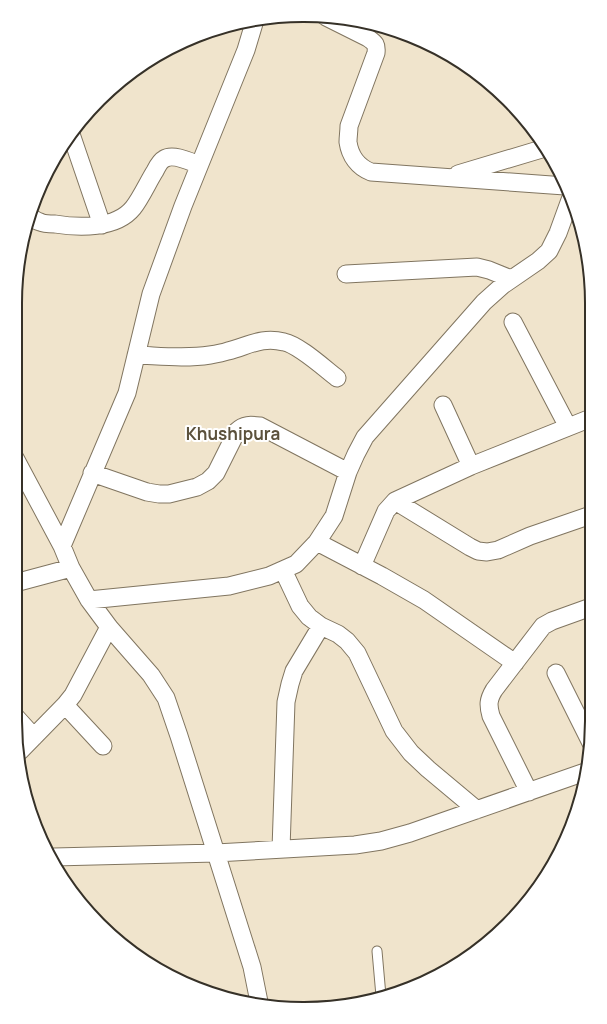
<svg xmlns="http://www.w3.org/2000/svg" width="607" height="1024" viewBox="0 0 607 1024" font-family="Manrope,sans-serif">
	<rect width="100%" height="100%" fill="#f0e4cc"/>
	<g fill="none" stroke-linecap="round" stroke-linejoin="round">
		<!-- service casing -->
		<g stroke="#807560" stroke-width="11">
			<path id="service" d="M 377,951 L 381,996"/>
		</g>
		<!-- minor casing -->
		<g stroke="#807560" stroke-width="19">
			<path id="minor" d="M 326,17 L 368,38 C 375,43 377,44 376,53 L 349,126 C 349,131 348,137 348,142 C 350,156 358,167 371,172 L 565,186
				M 71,134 L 102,225
				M 458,174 L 545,148
				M 29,216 C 33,218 36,221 40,222 C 44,224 50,224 55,224 C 79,228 116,229 133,208 C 141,198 148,182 155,171 C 157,167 160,161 164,159 C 173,153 191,162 199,165
				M 346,274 L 477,267 L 489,270 L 511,279
				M 513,322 L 568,427
				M 136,355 C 161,356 185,359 210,355 C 216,354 222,353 228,351 C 248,346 262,336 284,342 C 299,345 324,368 337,378
				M 443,405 L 471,466
				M 15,458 L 62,546 L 71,568 L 89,600 L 109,627 L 151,675 L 166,698 L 179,736 L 252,967 L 259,1002
				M 92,473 L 147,492 L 159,494 L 169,494 L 197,487 L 208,481 L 216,473 L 237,431 C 244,424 251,425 260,426 L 348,472
				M 395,501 L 470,547 L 478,551 L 487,552 L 498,550 L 530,536 L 591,515
				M 317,542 L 382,576 L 424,600 L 515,663
				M 62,546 L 127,393 L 151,294 L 183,206 L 246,50 L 255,20
				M 362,566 L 386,511 L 395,501 L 471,466 L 591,418
				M 283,570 L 300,606 L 309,617 L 321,626 L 338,634 L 347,641 L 357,653 L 394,731 L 411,753 L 428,769 L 477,810
				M 15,583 L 71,568
				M 89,600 L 229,586 L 269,576 L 296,564 L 317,542 L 334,516 L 348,472 L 356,454 L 365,437 L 484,302 L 503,285 L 538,261 L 549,251 L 558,233 L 570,200
				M 556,673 L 591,743
				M 65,705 L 103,746
				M 15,716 L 34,737
				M 20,751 L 65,705 L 73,695 L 109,627
				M 529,792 L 491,716 C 488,705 488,700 494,690 L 543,626 L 552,621 L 591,607
				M 281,849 L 286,702 L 290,684 L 294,671 L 321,626
				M 54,857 L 216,853 L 355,845 L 381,841 L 410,833 L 585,772"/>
		</g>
		<!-- service -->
		<use href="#service" stroke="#fff" stroke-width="9"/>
		<!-- minor -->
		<use href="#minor" stroke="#fff" stroke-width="17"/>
	</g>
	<g text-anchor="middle" stroke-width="4" stroke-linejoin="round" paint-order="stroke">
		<!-- district labels -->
		<g font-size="17" font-weight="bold" fill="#5b513c" stroke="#fff">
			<text x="233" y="440">Khushipura</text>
		</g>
	</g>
	<!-- crop -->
	<path d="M0 0H607V1024H0ZM303 22H304A281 281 0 0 1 585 303V721A281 281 0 0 1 304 1002H303A281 281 0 0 1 22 721V303A281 281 0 0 1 303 22Z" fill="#fff" fill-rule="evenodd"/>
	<path fill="none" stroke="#363128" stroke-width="2" d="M303 22H304A281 281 0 0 1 585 303V721A281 281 0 0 1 304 1002H303A281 281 0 0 1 22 721V303A281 281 0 0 1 303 22Z"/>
</svg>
